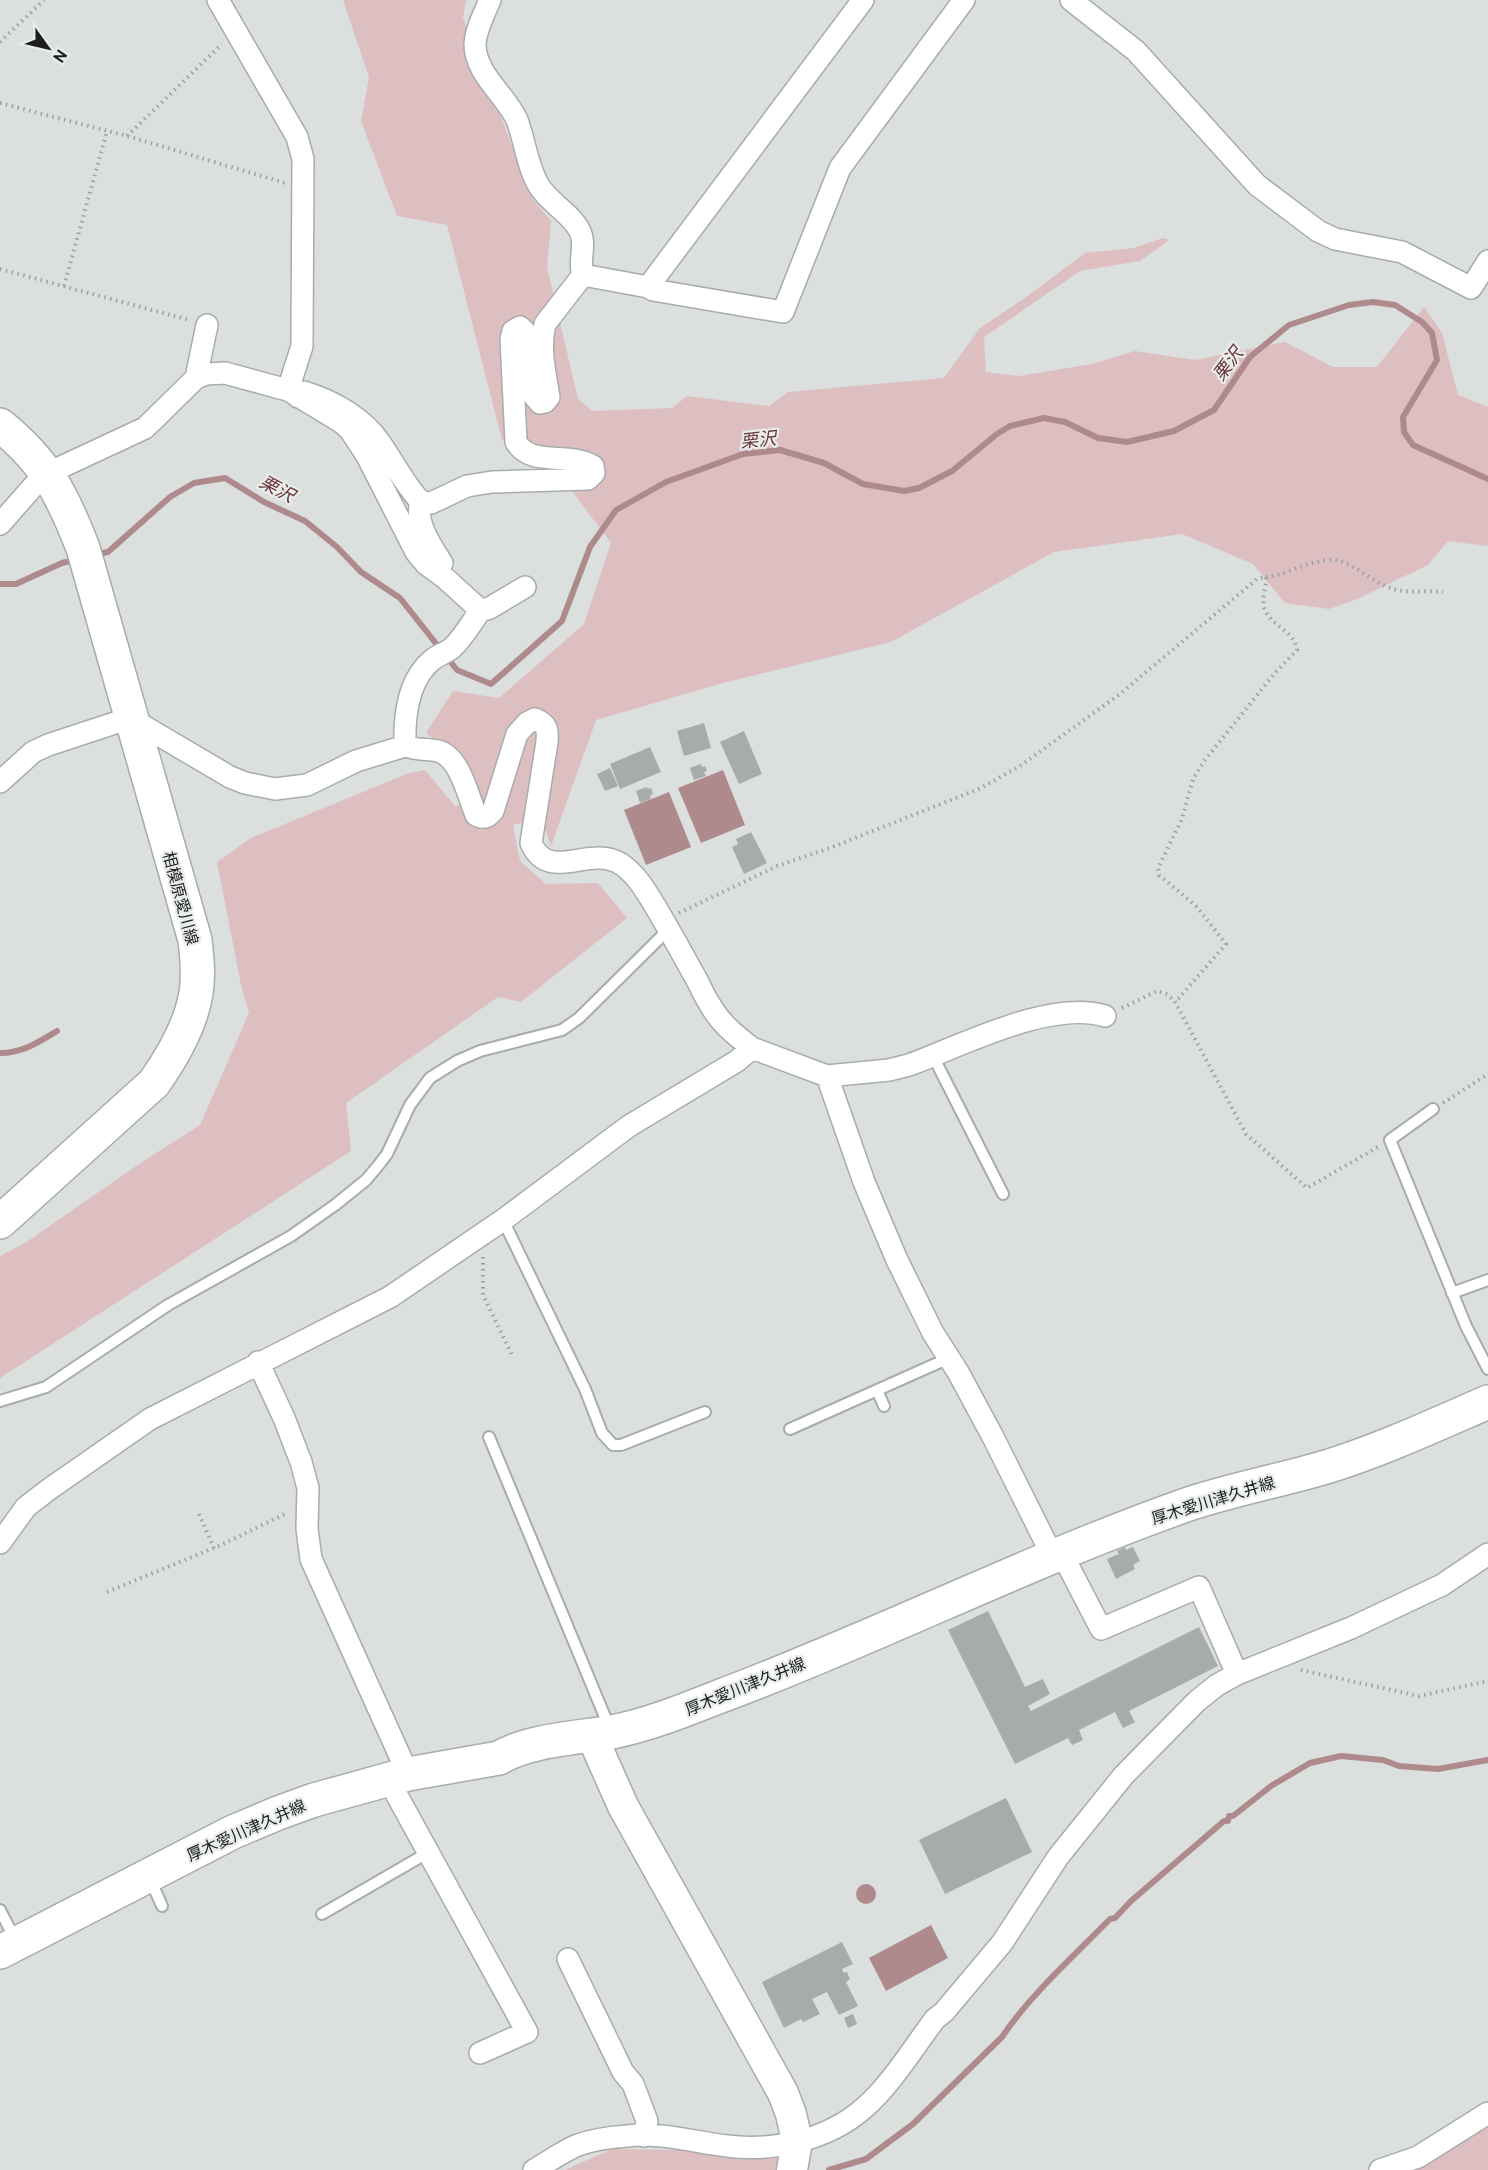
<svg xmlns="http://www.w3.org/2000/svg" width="1488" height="2170" viewBox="0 0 1488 2170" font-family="Overpass,'Noto Sans JP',sans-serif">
	<rect width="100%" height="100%" fill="#dbdfde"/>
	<!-- green -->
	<path fill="#debfc1" d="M 343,0 L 466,0 L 463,18 L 532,198 L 551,221 L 547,267 L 578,399 L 592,411 L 672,408 L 687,396 L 769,406 L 788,392 L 944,378 L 980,328 L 1029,295 L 1085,253 L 1134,248 L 1163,238 L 1169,240 L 1140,261 L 1080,271 L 984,337 L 986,372 L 1019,376 L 1092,364 L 1135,351 L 1195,360 L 1285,342 L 1333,367 L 1377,367 L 1424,307 L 1442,333 L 1458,395 L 1488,407 L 1488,546 L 1448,541 L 1428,565 L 1355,600 L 1329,609 L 1285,603 L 1253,564 L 1182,534 L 1054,552 L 891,642 L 723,683 L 596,720 L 551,846 L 541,818 L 513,825 L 520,861 L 546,884 L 598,883 L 627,918 L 521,1002 L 498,997 L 346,1103 L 351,1151 L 0,1378 L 0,1256 L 25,1243 L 139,1164 L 200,1125 L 249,1013 L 241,985 L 217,862 L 251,838 L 409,773 L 425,770 L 456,807 L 475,792 L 448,751 L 426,733 L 453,691 L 499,698 L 584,624 L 611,543 L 575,495 L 559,464 L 502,440 L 447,225 L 397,216 L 361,121 L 369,77 Z
		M 1488,2122 L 1488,2170 L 1401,2170 Z
		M 612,2149 L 680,2150 L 790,2159 L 785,2170 L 565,2170 Z"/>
	<!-- water -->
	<path fill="#af8a8c" d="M 723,770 L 745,825 L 701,843 L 678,788 Z
		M 669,792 L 691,847 L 646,865 L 624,810 Z
		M856 1894a10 10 0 1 1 20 0a10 10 0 1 1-20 0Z
		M 931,1925 L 948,1958 L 886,1991 L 869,1958 Z"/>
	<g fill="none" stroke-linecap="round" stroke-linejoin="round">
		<!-- stream -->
		<path stroke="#af8a8c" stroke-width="6" d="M 94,555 L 108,552 L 170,497 L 194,483 L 225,478 L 264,502 L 305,521 L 337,547 L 361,572 L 400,598 L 457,670 L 491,684 L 562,621 L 590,547 L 616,510 L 666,482 L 743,454 L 780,450 L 824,463 L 863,484 L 904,491 L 919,488 L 952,471 L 997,434 L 1010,426 L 1044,418 L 1065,422 L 1098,438 L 1127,442 L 1174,431 L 1214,410 L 1250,357 L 1289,325 L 1349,305 L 1373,302 L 1395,305 L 1422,322 L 1432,333 L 1437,360 L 1403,417 L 1404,432 L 1413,445 L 1488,479
			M 0,584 L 16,584 L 62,563 L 75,560
			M 0,1053 C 22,1053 39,1042 57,1031
			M 829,2170 L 866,2159 L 913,2124 L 1002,2037 C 1030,1995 1075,1955 1110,1919 L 1115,1918 L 1131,1901 L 1224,1821 L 1228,1821 L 1229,1816 L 1233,1816 L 1271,1786 L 1310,1763 L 1341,1756 L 1383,1760 L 1399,1766 L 1438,1769 L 1488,1760"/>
	</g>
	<!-- building -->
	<path fill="#a7abaa" d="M 704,723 L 711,748 L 684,756 L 677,731 Z
		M 744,731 L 762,774 L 739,784 L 720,742 Z
		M 650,747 L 661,772 L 620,789 L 610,764 Z
		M 701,764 L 702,767 L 705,766 L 707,771 L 704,772 L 706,776 L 694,780 L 690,768 Z
		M 610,768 L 618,786 L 605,791 L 597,774 Z
		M 647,787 L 648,789 L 651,788 L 653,794 L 650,795 L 651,799 L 640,803 L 636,791 Z
		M 751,832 L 767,863 L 744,874 L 732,847 L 738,844 L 736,839 Z
		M 1125,1547 L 1126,1550 L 1133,1547 L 1140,1561 L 1133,1565 L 1135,1569 L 1116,1579 L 1107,1559 L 1119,1554 L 1117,1551 Z
		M 988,1611 L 1025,1687 L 1043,1679 L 1050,1694 L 1028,1706 L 1031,1711 L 1199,1627 L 1218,1666 L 1129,1711 L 1135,1722 L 1123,1728 L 1115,1712 L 1079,1730 L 1083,1740 L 1072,1745 L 1068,1738 L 1015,1764 L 948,1630 Z
		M 1006,1798 L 1032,1852 L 945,1894 L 919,1840 Z
		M 842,1942 L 853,1964 L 842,1969 L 844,1973 L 847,1972 L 850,1979 L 846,1982 L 858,2006 L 839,2015 L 827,1992 L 812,1999 L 820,2014 L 803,2022 L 801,2019 L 784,2028 L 762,1982 Z
		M 853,2014 L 857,2024 L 848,2028 L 844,2018 Z"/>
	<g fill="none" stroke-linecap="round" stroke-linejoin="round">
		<!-- lane casing -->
		<g stroke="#a8acab" stroke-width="14">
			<path id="lane" d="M 933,1056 L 1003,1194
				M 1433,1109 L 1390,1140 L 1466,1326 L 1488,1369
				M 503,1220 L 585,1389 L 602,1433 L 613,1445 L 621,1445 L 705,1412
				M 1452,1293 L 1488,1280
				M 877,1390 L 884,1406
				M 0,1401 L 46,1387 L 168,1305 L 291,1236 L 335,1205 L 366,1180 L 377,1167 L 387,1154 L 410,1105 L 430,1078 L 457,1061 L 480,1051 L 562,1030 L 579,1018 L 669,929
				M 790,1429 L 949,1358
				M 489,1437 L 610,1729
				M 150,1879 L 162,1906
				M 0,1910 L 16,1941
				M 322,1914 L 429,1852"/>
		</g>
		<!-- street casing -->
		<g stroke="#a8acab" stroke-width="24">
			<path id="street" d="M 218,0 L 297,137 L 303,159 L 302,346 L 288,390
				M 490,0 C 484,14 476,29 475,44 C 475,74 506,95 517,120 C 525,141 527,166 539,186 C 549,203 575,216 581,234 C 586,247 578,261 583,275
				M 1071,0 L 1136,51 L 1257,185 L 1318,231 L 1335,239 L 1402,252 L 1471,288 L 1488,261
				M 648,287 L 863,0
				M 196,378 L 207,325
				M 298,397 L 304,392 C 333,401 364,418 381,444 C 394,463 405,485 421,502 L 431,503 L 467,486 L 492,482 L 588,479 L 594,473 L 593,466 C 567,451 532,468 516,442 L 511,339 L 513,331 L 520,327 L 525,332 L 534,396 L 540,403 L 545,402 L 549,397 C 545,373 539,348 545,324 L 583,275 L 648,287 L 653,290 L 783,312 L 840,168 L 964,0
				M 421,502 C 414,522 432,547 442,563 L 437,572
				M 0,524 L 46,472 L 57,469 L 145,428 L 196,378 L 206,374 L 225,373 L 280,388 L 288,390 L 341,422 L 350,430 L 367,456 L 416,552 L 426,564 L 445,578 L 479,609 L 488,609 L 525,587
				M 405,746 C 416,750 428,749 438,751 C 460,757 468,796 476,815 C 484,819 487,818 493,811 L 517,734 L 527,723 L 535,719 C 547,724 548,729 547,742 L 531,843 C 549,884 589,844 621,864 C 636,874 646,891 655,906 C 670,931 684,957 698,982 C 703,993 709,1004 716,1014 C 726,1028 739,1038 752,1048
				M 0,782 L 33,752 L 48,745 L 130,718 L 230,777 L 245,783 L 275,789 L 307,785 L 356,761 L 405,746 C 404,717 408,680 432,660 C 438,655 446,653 452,648 C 462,639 470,625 478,614 L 479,609
				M 827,1076 L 889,1070 L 909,1065 C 961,1046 1051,999 1105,1016
				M 258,1362 L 284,1418 L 301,1462 L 308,1488 L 307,1529 L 311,1559 L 408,1774
				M 0,1543 L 26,1507 L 48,1490 L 150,1419 L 390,1297 L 503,1220 L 629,1126 L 737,1061 L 752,1048 L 827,1076 L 864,1182 L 897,1260 L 933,1333 L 958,1372 L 993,1437 L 1053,1557
				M 1062,1554 L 1101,1629 L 1199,1587 L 1237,1674
				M 389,1781 L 527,2032 L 480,2053
				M 568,1959 L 623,2072 L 633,2084 L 647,2121 L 644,2136
				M 534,2170 C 548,2162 563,2151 578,2145 C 592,2140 612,2137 627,2136 C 661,2132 693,2142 727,2146 C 773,2152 828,2140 864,2108 C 890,2086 914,2047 935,2019 L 944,2012 L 1002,1943 L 1058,1857 L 1124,1775 L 1197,1701 L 1217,1685 L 1237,1674 L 1351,1628 L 1442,1585 L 1488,1554
				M 1380,2170 L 1418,2157 L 1488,2113"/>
		</g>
		<!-- secondary casing -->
		<g stroke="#a8acab" stroke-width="33">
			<path id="secondary" d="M 591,1734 L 623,1806 L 783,2093 L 791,2114 L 797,2141 L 792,2170"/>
		</g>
		<!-- primary casing -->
		<g stroke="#a8acab" stroke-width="36">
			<path id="primary" d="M 0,425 C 46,462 62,494 83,548 L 195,940 C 197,957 199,975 196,993 C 191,1025 173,1056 154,1083 L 0,1222
				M 0,1952 L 233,1832 L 278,1813 L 314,1800 L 408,1774 L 499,1758 C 529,1740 578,1738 612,1732 C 647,1725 680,1712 713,1699 C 871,1640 1023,1563 1183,1506 C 1229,1490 1279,1481 1326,1467 C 1381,1450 1435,1425 1488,1402"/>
		</g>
		<!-- path -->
		<path stroke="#9da09f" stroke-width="4" stroke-dasharray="1.5 4.5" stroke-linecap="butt" d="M 0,42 L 44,0
			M 0,103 L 127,136 L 285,183
			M 127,136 L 222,44
			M 0,269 L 189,320
			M 64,286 L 107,131
			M 1266,577 C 1287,575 1307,561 1329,560 C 1353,559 1373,585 1397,590 C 1412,593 1428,590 1443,592
			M 679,913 L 777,866 L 830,848 L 981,788 L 1020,766 L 1120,694 L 1257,579 L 1266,577 C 1267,588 1260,600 1265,610 C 1272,627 1294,630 1297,650 L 1274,674 L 1205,760 L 1193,779 L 1182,819 L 1158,868 L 1159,875 L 1196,906 L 1226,944 L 1179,998 L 1174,1000
			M 1122,1008 L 1157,991 L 1166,994 L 1174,1000 L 1246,1134 L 1307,1188 L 1380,1146
			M 1443,1103 L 1488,1074
			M 483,1257 L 483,1295 L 513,1357
			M 199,1514 L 214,1548
			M 107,1592 L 221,1545 L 287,1513
			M 1301,1670 L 1419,1696 L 1488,1681"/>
		<!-- lane -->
		<use href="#lane" stroke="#fff" stroke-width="10"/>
		<!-- street -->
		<use href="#street" stroke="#fff" stroke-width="21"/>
		<!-- secondary -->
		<use href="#secondary" stroke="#fff" stroke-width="30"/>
		<!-- primary -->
		<use href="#primary" stroke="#fff" stroke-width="33"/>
	</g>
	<g text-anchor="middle" stroke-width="4.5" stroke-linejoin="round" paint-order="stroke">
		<!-- street labels -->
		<g font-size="16" fill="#1c1d1d" stroke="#e8edeb">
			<text transform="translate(181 898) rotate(75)" y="6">相模原愛川線</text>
			<text transform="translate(1213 1500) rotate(-17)" y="6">厚木愛川津久井線</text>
			<text transform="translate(745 1686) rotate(-22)" y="6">厚木愛川津久井線</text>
			<text transform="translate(246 1830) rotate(-24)" y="6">厚木愛川津久井線</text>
		</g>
		<!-- water labels -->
		<g font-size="18" font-style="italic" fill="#6a353c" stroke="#e8edeb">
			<text transform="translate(1228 364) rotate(-53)" y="6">栗沢</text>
			<text transform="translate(758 440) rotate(-6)" y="6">栗沢</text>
			<text transform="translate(277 489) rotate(28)" y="6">栗沢</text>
		</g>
	</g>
	<!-- north arrow -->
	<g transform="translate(48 48) rotate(124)" stroke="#e8edeb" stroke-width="4.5" paint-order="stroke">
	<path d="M0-4.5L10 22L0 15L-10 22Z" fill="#1c1d1d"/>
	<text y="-9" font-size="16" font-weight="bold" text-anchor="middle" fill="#1c1d1d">N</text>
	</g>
</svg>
